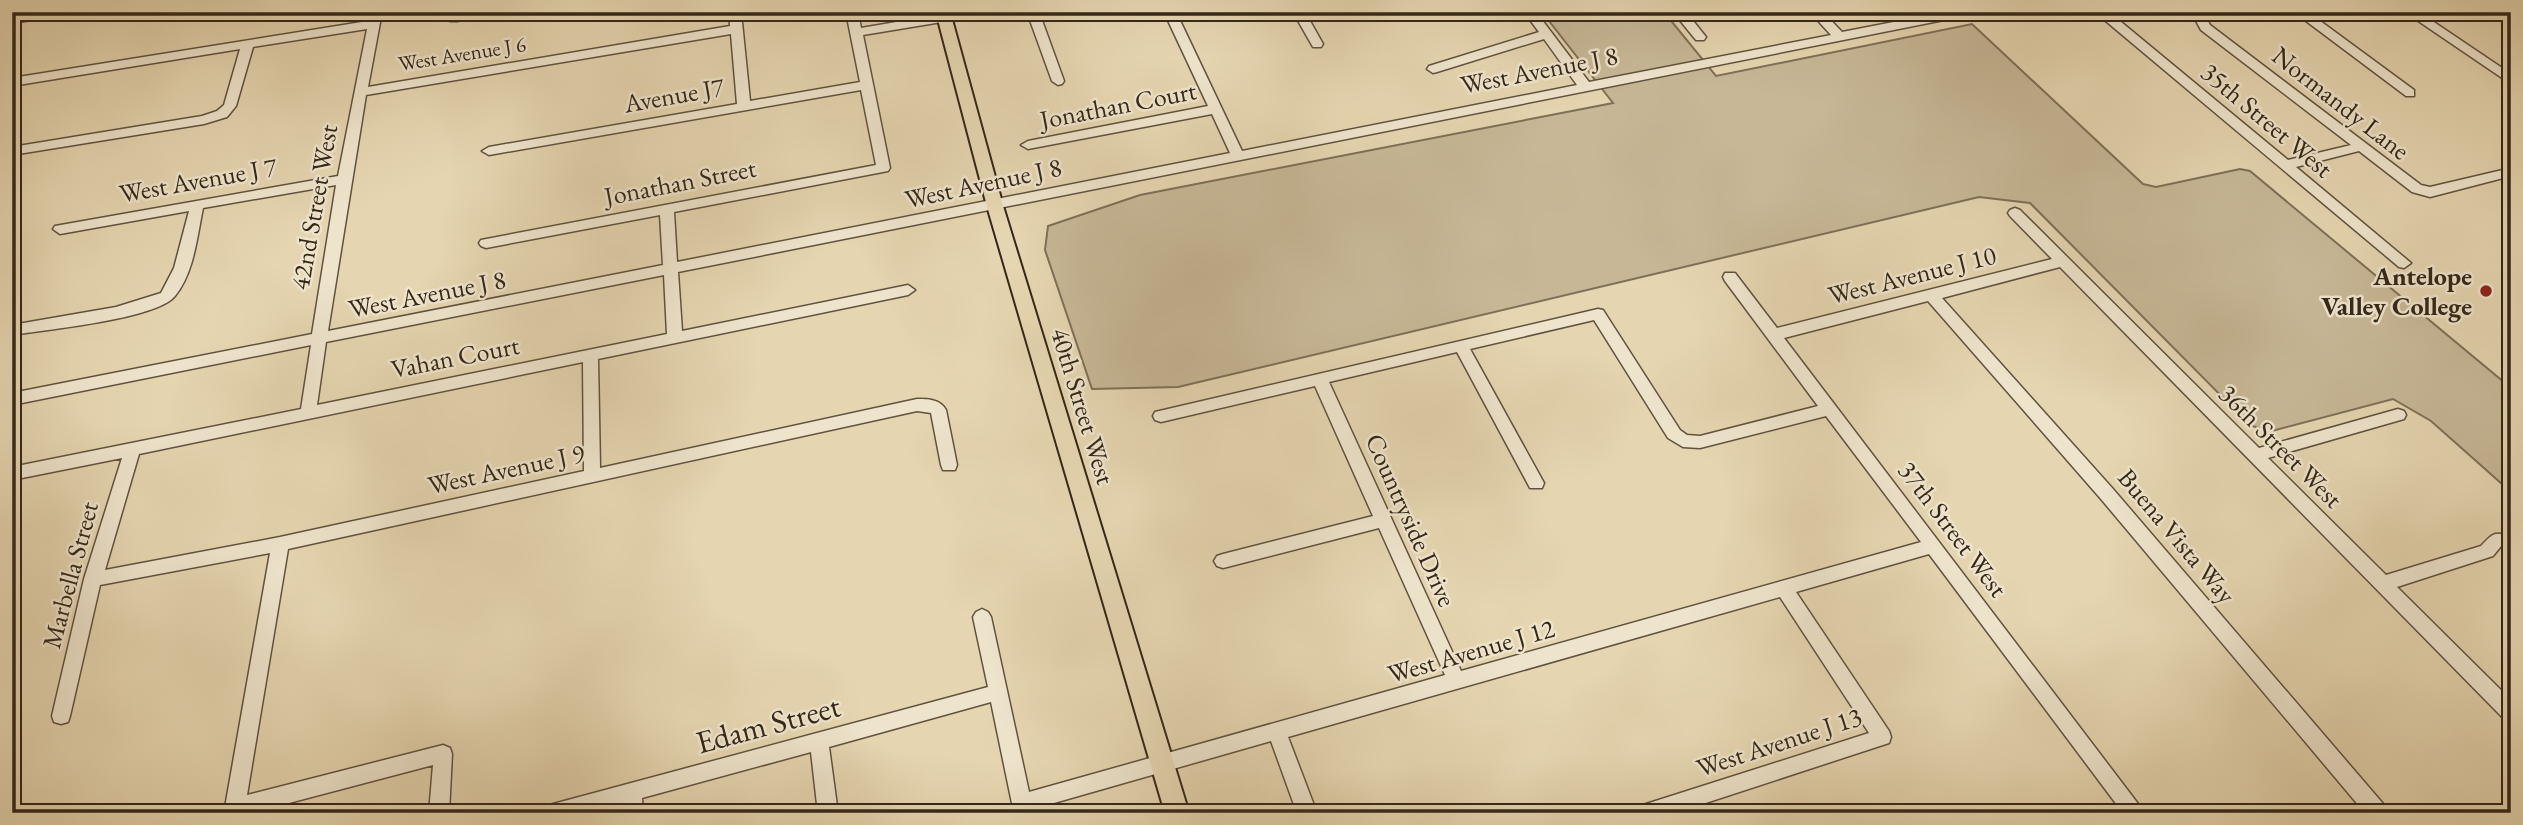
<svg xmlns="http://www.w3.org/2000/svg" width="2523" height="825" viewBox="0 0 2523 825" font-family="'EB Garamond',serif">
	<rect width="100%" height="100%" fill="#e5d5b0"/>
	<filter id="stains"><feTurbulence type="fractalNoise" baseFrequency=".00286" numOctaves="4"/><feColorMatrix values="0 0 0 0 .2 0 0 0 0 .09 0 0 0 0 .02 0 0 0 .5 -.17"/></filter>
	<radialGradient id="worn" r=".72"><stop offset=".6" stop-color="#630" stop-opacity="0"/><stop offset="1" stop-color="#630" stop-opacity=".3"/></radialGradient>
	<!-- green -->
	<path fill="#c7b796" stroke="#7e6f58" stroke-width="2" d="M 1542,12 L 1664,12 L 1716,76 L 1972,24 L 2143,184 L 2156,187 L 2240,169 L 2250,171 L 2511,388 L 2511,492 L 2431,421 L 2393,399 L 2268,432 L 2250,425 L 2030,203 L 1979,197 L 1178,387 L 1092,389 L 1045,250 L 1048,226 L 1140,195 L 1613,103 Z"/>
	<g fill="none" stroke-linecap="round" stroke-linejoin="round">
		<!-- minor casing -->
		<g stroke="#60523f" stroke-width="3">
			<path id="minor" d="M 33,12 L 64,12 L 58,16 L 12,23 L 12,15 Z
				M 370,12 L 382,12 L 368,87 L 730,26 L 729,12 L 741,12 L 750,101 L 860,82 L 846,12 L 858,12 L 861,28 L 955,12 L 984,12 L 978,16 L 863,35 L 890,168 L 888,171 L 674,212 L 677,262 L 1230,153 L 1212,114 L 1028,149 L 1021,145 L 1028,141 L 1208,106 L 1164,12 L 1176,12 L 1242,151 L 1577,85 L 1544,39 L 1437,72 L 1433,73 L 1427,69 L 1429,66 L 1539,32 L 1524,12 L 1536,12 L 1589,82 L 1831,35 L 1810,12 L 1823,12 L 1842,32 L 1945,12 L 1970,12 L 1964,16 L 678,272 L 682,331 L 908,285 L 915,290 L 908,295 L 598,359 L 600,468 L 917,399 C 928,399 940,399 946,410 L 957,465 L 955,470 L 943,470 L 941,465 L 931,413 L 917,411 L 288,549 L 247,795 L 443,745 L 450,748 L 452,754 L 449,813 L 429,813 L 433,765 L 251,813 L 224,813 L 270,553 L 100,585 L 70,716 L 68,722 L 61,724 L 54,722 L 52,716 L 84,579 L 122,458 L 12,480 L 12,467 L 301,409 L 311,345 L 12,405 L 12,393 L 312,334 L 336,185 L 203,208 C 197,237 194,273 175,296 C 157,319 44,330 12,335 L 12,325 L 116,307 L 161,293 L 174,268 L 189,211 L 60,234 L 53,229 L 55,226 L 338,176 L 367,29 L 253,47 L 236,106 L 227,117 L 204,124 L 12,155 L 12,147 L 202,116 L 217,111 L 224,105 L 240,49 L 12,86 L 12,78 L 368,21 ZM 731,34 L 737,104 L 489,147 L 482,151 L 489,155 L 861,90 L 876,165 L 481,240 L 479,243 L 481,246 L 486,248 L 660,215 L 663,265 L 328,331 L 366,95 ZM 664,275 L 667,334 L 317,405 L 326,342 ZM 583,362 L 584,471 L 280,537 L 105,570 L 139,454 Z
				M 448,12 L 460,12 L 458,21 L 450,21 Z
				M 1027,12 L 1039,12 L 1064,81 L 1062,84 L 1058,85 L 1052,81 Z
				M 1293,12 L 1305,12 L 1323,44 L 1321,47 L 1313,47 Z
				M 1673,12 L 1686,12 L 1706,37 L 1704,40 L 1696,40 Z
				M 2095,12 L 2109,12 L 2288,160 L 2351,145 L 2201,30 L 2195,19 C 2203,11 2213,12 2224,12 L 2208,21 L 2210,25 L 2421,185 L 2430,187 L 2511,168 L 2511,176 L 2430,197 L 2412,192 L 2359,151 L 2296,167 L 2411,263 L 2404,268 L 2399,267 Z
				M 2294,12 L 2308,12 L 2414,90 L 2414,96 L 2406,96 Z
				M 2405,12 L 2419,12 L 2511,74 L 2511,84 Z
				M 2015,208 L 2020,210 L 2259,448 L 2398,409 L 2404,411 L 2406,415 L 2404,419 L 2268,458 L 2386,575 L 2481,546 C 2489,538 2493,531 2504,535 L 2506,540 L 2493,556 L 2397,587 L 2511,700 L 2511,721 L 2504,719 L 2060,267 L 1942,298 L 2113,489 L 2385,806 L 2388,813 L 2365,813 L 2101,499 L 1928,301 L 1784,338 L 2145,813 L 2123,813 L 1929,554 L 1796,592 L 1889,731 L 1891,737 L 1889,743 L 1675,813 L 1636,813 L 1639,806 L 1646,804 L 1869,733 L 1780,597 L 1288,737 L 1317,813 L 1297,813 L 1271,741 L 1033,809 L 1034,813 L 1014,813 L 991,702 L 829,747 L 838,813 L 818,813 L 811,752 L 642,798 L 643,813 L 623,813 L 623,803 L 588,813 L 543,813 L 546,806 L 553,804 L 988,687 L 973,617 L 976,612 L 982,609 L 988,612 L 991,617 L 1029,792 L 1445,675 L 1379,528 L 1223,568 L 1217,566 L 1214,561 L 1217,556 L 1223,554 L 1373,516 L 1315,386 L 1161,422 L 1155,420 L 1153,416 L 1155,412 L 1598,309 L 1603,310 L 1680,430 L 1687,435 L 1700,436 L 1818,406 L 1725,281 L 1723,277 L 1725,273 L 1735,273 L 1777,328 L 2052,259 L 2010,216 L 2008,213 L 2010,210 ZM 1594,320 L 1668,438 L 1683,447 L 1700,448 L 1826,416 L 1921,542 L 1461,671 L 1329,382 L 1457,352 L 1530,488 L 1542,488 L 1544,483 L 1470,349 Z"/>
		</g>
		<!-- major casing -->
		<g stroke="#342719" stroke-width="4">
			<path id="major" d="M 936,12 L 950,12 L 1003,206 L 1189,813 L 1165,813 L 987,206 Z"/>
		</g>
		<!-- minor -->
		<use href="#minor" fill="#eee4cc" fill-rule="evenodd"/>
		<!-- major -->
		<use href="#major" fill="#e5d5b0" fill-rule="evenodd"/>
	</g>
	<!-- markers -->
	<circle fill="#8f2418" stroke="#eee4cc" stroke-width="2.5" cx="2486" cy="291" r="7"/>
	<g text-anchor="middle" stroke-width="5" stroke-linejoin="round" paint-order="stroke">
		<!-- far-street labels -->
		<g font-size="21" fill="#342719" stroke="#eee4cc">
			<text transform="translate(462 54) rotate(-9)" y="7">West Avenue J 6</text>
		</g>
		<!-- street labels -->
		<g font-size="26" fill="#342719" stroke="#eee4cc">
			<text transform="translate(1539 70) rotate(-11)" y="9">West Avenue J 8</text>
			<text transform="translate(674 95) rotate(-10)" y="9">Avenue J7</text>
			<text transform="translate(2341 103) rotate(38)" y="9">Normandy Lane</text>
			<text transform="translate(1118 105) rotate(-11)" y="9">Jonathan Court</text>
			<text transform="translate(2267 120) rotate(40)" y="9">35th Street West</text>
			<text transform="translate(198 180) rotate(-10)" y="9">West Avenue J 7</text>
			<text transform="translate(680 182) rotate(-11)" y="9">Jonathan Street</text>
			<text transform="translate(983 183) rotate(-12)" y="9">West Avenue J 8</text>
			<text transform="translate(314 207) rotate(-80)" y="9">42nd Street West</text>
			<text transform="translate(1912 275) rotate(-14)" y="9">West Avenue J 10</text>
			<text transform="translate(427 294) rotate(-11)" y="9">West Avenue J 8</text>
			<text transform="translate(455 357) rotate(-11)" y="9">Vahan Court</text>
			<text transform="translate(1083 406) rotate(73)" y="9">40th Street West</text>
			<text transform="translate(2281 446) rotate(45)" y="9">36th Street West</text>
			<text transform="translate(506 469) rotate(-12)" y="9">West Avenue J 9</text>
			<text transform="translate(1411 520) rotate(66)" y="9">Countryside Drive</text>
			<text transform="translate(1953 529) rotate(53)" y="9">37th Street West</text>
			<text transform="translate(2177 536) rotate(50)" y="9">Buena Vista Way</text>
			<text transform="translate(70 575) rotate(-75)" y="9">Marbella Street</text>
			<text transform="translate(1471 651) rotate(-16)" y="9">West Avenue J 12</text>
			<text transform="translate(1779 742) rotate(-18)" y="9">West Avenue J 13</text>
		</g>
		<!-- poi labels -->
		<g font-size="26" font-weight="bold" fill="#342719" stroke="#eee4cc" text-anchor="end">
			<text x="2472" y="285">Antelope<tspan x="2472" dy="30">Valley College</tspan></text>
		</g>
		<!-- near-street labels -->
		<g font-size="32" fill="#342719" stroke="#eee4cc">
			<text transform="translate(768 724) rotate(-15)" y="11">Edam Street</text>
		</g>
	</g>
	<!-- margin -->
	<rect width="2523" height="825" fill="none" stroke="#e5d5b0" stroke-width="42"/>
	<rect x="14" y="14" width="2495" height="797" fill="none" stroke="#342719" stroke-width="3.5"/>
	<rect x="21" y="21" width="2481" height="783" fill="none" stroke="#342719" stroke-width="2"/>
	<rect width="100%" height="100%" filter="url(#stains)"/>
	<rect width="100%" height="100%" fill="url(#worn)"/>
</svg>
